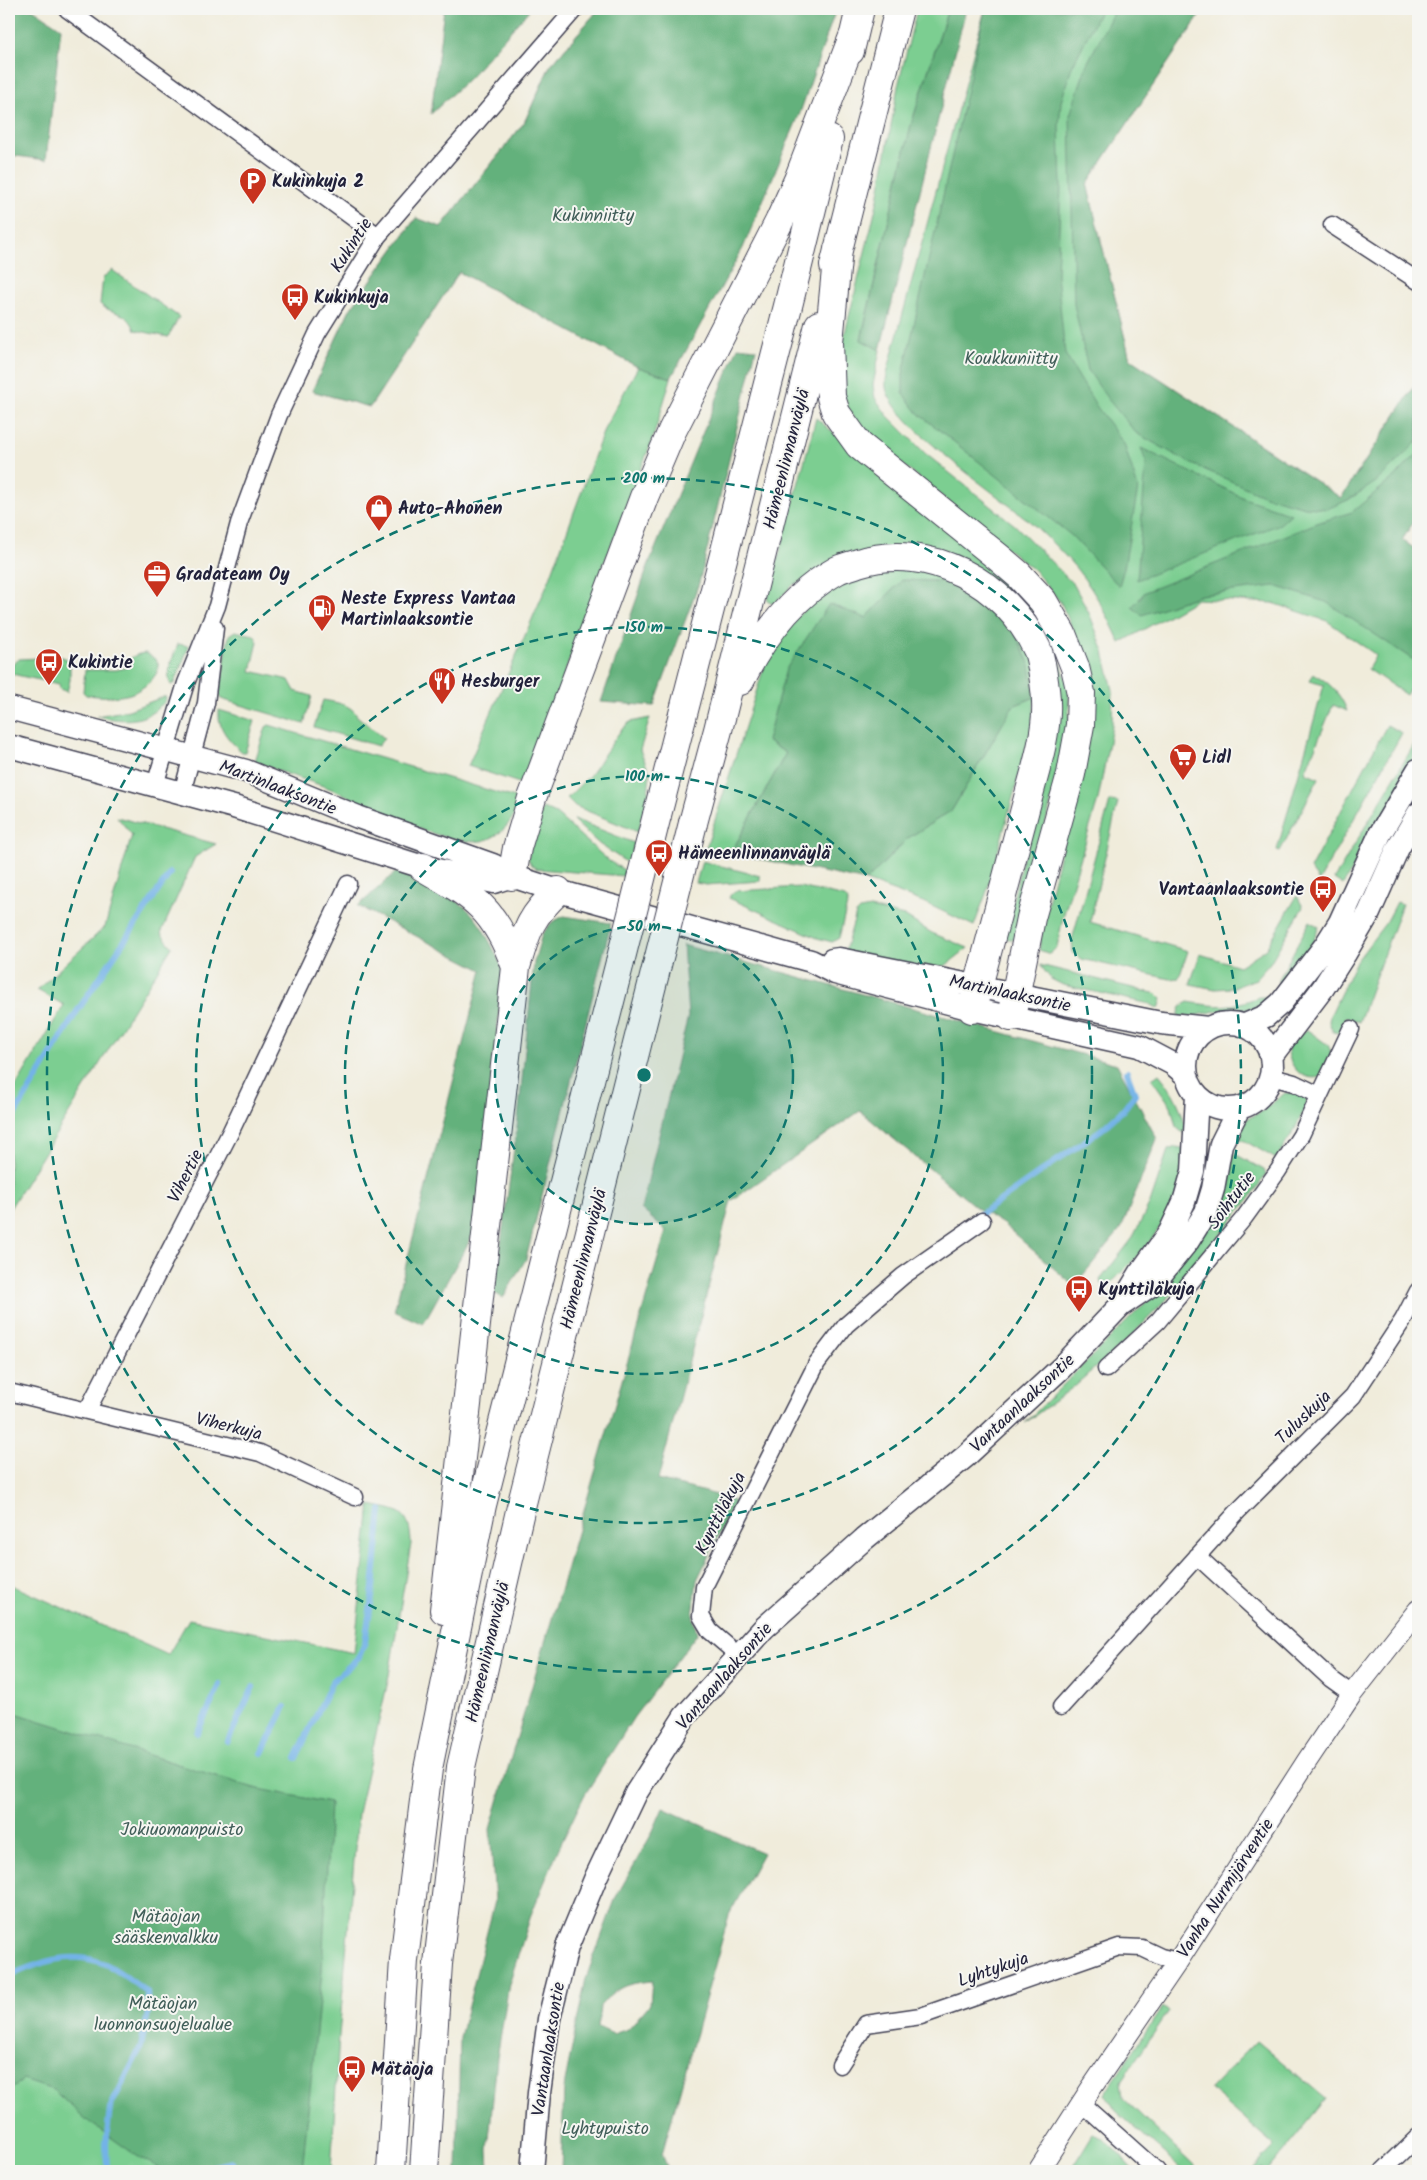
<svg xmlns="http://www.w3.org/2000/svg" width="1427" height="2180" viewBox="0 0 1427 2180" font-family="Kalam,sans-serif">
	<rect width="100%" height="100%" fill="#f6f6f2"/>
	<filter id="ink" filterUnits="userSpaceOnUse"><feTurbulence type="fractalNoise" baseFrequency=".02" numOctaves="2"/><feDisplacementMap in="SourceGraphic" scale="10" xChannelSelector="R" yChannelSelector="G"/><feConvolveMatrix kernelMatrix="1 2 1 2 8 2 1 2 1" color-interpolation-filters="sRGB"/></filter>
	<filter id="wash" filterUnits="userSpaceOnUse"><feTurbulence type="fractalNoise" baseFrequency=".0096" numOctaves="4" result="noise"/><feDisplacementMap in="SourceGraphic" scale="20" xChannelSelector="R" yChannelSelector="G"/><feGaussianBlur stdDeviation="1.12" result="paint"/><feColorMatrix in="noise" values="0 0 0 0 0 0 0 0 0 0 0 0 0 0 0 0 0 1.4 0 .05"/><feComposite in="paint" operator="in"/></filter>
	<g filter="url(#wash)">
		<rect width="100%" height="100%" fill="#f0ecdb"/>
		<!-- green -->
		<path fill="#7bce91" stroke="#4e7866" d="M 599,9 L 638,367 L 671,378 L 653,438 L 598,579 L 525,785 L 468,766 L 550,578 L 605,427 L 638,367 L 459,272 L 370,407 L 312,391 L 349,311 L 416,218 L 441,227 L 524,123 L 550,66 Z
			M 917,9 L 948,9 L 911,125 L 861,339 L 880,350 L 873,385 L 875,398 L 887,415 L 926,454 L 1016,526 L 1074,585 L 1090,615 L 1104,652 L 1113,690 L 1112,726 L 1098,800 L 1063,917 L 1057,947 L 1050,954 L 1039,950 L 1045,914 L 1079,777 L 1074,632 L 1061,603 L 1034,570 L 890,455 L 865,433 L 849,411 L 842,388 L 839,357 L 878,199 L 898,86 Z
			M 985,9 L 1204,9 L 1087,184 L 1130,359 L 1341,498 L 1418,381 L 1418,515 L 1402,540 L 1418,551 L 1418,676 L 1406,695 L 1368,669 L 1376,655 L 1327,621 L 1273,603 L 1197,599 L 1120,643 C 1107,613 1091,584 1068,559 C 1058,548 1047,537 1036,527 C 1005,499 893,425 886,388 C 885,382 887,375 888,369 Z
			M 112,270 L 179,317 L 168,337 L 135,330 C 127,309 113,316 100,304 L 103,278 Z
			M 816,418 L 977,552 L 1043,615 L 1069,687 L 1069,734 L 1015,940 L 1004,938 L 1053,728 L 943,552 L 794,584 L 774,604 L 767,600 Z
			M 888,569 L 925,570 L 960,582 L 902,580 L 866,618 L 767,741 L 786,753 L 731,853 L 706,848 L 767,658 L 789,624 L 822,594 L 852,576 Z
			M 235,631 L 254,635 L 258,642 L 251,671 L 289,680 L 295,691 L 312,696 L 304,724 L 221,699 L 219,696 L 229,635 Z
			M 178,644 L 189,646 L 174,684 L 171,685 C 164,675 174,655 178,644 Z
			M 146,653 C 150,656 157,659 158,664 C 161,677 138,693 126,695 C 113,698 99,696 86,695 L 83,692 L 85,670 L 116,670 L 125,668 C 129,657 135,654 146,653 Z
			M 62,657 L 70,660 L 70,680 L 67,692 L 60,689 L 59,684 C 42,680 26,678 9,673 L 14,663 L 19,659 Z
			M 1314,674 C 1329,682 1341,694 1347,711 L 1333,705 L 1305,772 L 1319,778 L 1280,851 L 1277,850 L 1324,685 L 1309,681 Z
			M 163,697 L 166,697 C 166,701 164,703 160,706 C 143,724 119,721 97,716 L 129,710 Z
			M 1035,697 L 1032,728 L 987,891 L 974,926 L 923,902 L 866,881 L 908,838 L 952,810 L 1013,706 Z
			M 323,700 C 334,702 352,704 357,716 L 384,738 L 378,746 L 314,727 Z
			M 219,710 L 255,721 L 245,752 L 242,752 C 230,741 217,729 219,710 Z
			M 650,718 L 640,750 L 650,774 L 648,795 L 638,832 L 575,806 L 567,798 L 590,775 L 621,730 L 630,722 Z
			M 269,725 L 522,800 C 513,819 503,837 481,841 C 445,847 375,808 341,793 C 313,781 282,774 255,761 L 266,727 Z
			M 1387,725 L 1402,733 L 1319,881 L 1310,869 Z
			M 1415,743 C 1420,767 1358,860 1343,885 L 1334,879 Z
			M 1110,801 L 1118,802 L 1090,922 L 1188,951 L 1179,978 L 1170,979 L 1081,959 L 1073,953 L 1072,940 Z
			M 543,808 L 556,814 L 609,861 L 631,874 L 624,876 L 537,869 L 531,865 L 528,858 L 541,810 Z
			M 117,817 L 216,844 L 195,857 L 161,933 L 172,947 L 9,1210 L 9,1098 L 64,1005 L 37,990 L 105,927 L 132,835 Z
			M 574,819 L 634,843 L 629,864 L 599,844 L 574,821 Z
			M 702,861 L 760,876 L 760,881 L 706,885 L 696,883 Z
			M 800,887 L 845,897 L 848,901 L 839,938 L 832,942 L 817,938 L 729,898 L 731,894 L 735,891 Z
			M 1297,896 L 1303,907 L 1270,963 L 1256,979 L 1233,988 L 1215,989 L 1190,984 L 1200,954 L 1239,966 L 1266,949 Z
			M 1397,902 L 1402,904 L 1359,1022 L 1345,1017 L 1339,1033 L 1333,1032 L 1329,1022 L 1330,1016 L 1355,963 L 1387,921 Z
			M 870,908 L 904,916 L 932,933 L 968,948 L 945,966 L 924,968 L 844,954 L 856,914 L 860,910 Z
			M 1310,921 L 1319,927 L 1304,964 L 1282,987 L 1278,983 L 1280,977 Z
			M 1040,965 L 1157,994 L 1162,999 L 1159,1009 L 1150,1004 L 1063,985 L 1051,979 Z
			M 1259,997 L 1266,997 L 1271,1001 C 1249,1013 1240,1008 1217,1011 C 1202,1013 1195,1018 1178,1016 L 1181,1006 L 1188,1002 C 1219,1007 1229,1008 1259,997 Z
			M 1306,1029 L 1328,1045 L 1332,1054 L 1320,1077 C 1301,1082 1287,1064 1288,1047 Z
			M 1159,1074 C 1174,1092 1182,1109 1187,1132 L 1182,1132 L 1176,1127 L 1171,1106 L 1152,1079 Z
			M 1285,1093 L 1301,1093 L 1306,1097 L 1307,1104 L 1294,1131 L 1276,1159 L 1245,1141 L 1230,1137 L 1247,1119 L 1261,1112 Z
			M 1176,1147 L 1187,1149 C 1180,1213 1151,1244 1106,1288 L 1101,1283 L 1100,1280 L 1132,1239 L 1150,1203 L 1168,1150 Z
			M 1227,1153 L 1235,1154 L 1264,1170 L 1266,1174 L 1253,1194 L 1179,1287 L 1129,1338 L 1072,1388 L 1025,1423 L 1150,1298 Z
			M 370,1505 C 400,1511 410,1510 411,1544 L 388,1681 L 358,1813 L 339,2036 L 331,2171 L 9,2171 L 9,1584 L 168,1655 L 189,1619 L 354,1653 Z
			M 1163,2006 L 1169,2011 L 1121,2081 L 1123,2098 L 1199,2171 L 1184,2171 L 1116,2111 L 1105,2094 Z
			M 1257,2041 L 1326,2099 L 1267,2171 L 1262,2167 L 1259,2171 L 1251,2171 L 1275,2146 L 1210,2089 Z
			M 1093,2134 L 1104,2138 L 1134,2171 L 1070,2171 Z"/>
		<!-- forest -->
		<path fill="#64b17b" stroke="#436a5b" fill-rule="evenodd" d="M 9,9 L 33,9 L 61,28 L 46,160 L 9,155 Z
			M 444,9 L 530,9 L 470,77 L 431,114 Z
			M 599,9 L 836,9 L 800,113 L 743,248 L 671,378 L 638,367 L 459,272 L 370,407 L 312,391 L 349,311 L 416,218 L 441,227 L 524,123 L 550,66 Z
			M 948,9 L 966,9 L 880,350 L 861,340 L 911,125 Z
			M 985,9 L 1101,9 L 1071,69 L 1061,102 L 1059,126 L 1061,186 L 1057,275 L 1065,354 L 1097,407 L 1124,444 L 1138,488 L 1124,568 L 1119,586 L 1072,536 L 919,414 L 903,394 L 903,374 Z
			M 1115,9 L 1204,9 L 1087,184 L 1130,359 L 1341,498 L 1418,381 L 1418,441 L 1376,482 L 1348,500 L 1327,509 L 1305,507 L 1265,496 L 1192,464 L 1136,433 L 1107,398 L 1088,370 L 1074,304 L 1070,115 L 1086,66 Z
			M 738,347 L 756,349 L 699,583 L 654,706 L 601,702 L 648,566 Z
			M 1141,448 L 1244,498 L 1291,514 L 1280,524 L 1137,580 L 1146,462 Z
			M 1418,453 L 1418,515 L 1402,540 L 1418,551 L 1418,663 L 1326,602 L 1275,586 L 1201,595 L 1142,615 L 1132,607 L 1145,592 L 1317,523 L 1352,512 L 1398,474 Z
			M 902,580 L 960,582 L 1012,626 L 1030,665 L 1035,697 L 1013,706 L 952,810 L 908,838 L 866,881 L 731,853 L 786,753 L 767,741 L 786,669 L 829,604 L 866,618 Z
			M 396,872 C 420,881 444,890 465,907 C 481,920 494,950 503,969 L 479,1224 L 423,1324 L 394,1311 L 482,970 L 358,906 Z
			M 564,916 L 611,923 L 526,1259 L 503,1298 L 494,1293 L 518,1119 L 534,962 L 542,934 L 552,922 Z
			M 683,945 L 1117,1064 L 1157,1139 L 1121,1229 L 1074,1286 L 1003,1224 L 977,1208 L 860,1111 L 731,1201 L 658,1480 L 725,1497 L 735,1502 L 697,1580 L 693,1615 L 697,1634 L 634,1717 L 584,1796 L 558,1850 L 532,1912 L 509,1984 L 497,2058 L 488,2149 L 489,2171 L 457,2171 L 460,2037 L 495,1901 L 490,1829 L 666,1231 L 641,1209 L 688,1016 Z
			M 9,1711 L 254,1788 L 330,1803 L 322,1972 L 302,2171 L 165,2171 L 137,2156 L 88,2121 L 53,2090 L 23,2080 L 9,2091 Z
			M 663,1808 L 763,1853 L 729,1915 L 662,2154 L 669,2171 L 561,2171 L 564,2087 L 586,1978 L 616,1897 L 651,1835 ZM 652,1981 L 650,2004 L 628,2029 L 613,2034 L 598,2027 L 600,2006 C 619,1986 624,1984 652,1981 Z"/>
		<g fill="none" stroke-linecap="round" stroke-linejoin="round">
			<!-- stream -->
			<path stroke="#73b3e7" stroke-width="6" d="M 9,1124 L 76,1013 L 170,873
				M 975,1218 L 1102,1129 L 1124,1109 L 1135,1094 L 1127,1072
				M 197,1733 L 220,1685
				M 228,1741 L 253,1687
				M 262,1753 L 285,1707
				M 296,1758 L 332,1682 L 359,1657 L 365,1642 L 372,1597 L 381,1510
				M 9,1976 C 40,1962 71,1950 105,1964 C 119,1970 133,1983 147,1992 L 148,2013 L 141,2047 L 110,2108 L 106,2144 L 107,2169 L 109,2171
				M 194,2171 L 232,2162"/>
		</g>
	</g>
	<g filter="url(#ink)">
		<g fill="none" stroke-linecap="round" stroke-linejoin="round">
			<!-- minor casing -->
			<g stroke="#414053" stroke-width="19">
				<path id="minor" d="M 67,9 L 378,236
					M 1332,225 L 1418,281
					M 155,785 L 186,683 L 217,606 L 239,523 L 279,415 L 317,334 L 378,236 L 575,9
					M 182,793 L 206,703 L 215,628
					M 1272,1077 L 1294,1083 L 1319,1095
					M 1106,1369 L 1158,1321 L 1244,1218 L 1278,1171 L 1301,1135 L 1351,1029
					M 9,1392 L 87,1411 L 230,1133 L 348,884
					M 87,1411 L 260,1453 L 355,1497
					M 1197,1556 L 1331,1679 L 1352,1694
					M 738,1655 L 710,1631 L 701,1616 L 704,1587 L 817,1363 L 846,1325 L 903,1276 L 982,1221
					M 1061,1707 L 1239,1510 L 1353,1396 L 1403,1320 L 1418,1291
					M 840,2065 L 866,2024 L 921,2016 L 1119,1947 L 1142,1948 L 1161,1957 L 1178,1961
					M 1082,2104 L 1157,2171
					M 1383,2171 L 1418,2137"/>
			</g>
			<!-- tertiary casing -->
			<g stroke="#414053" stroke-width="22">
				<path id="tertiary" d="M 1038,2171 L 1090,2090 L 1178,1961 L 1307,1761 L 1352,1694 L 1418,1610"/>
			</g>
			<!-- secondary casing -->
			<g stroke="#414053" stroke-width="25">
				<path id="secondary" d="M 9,708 L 246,771 L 358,817 L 493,865 L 512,876 L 558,891 L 793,956 L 811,961 L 835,973 L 972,1009 L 1139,1046 L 1173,1064 L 1187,1076
					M 9,746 L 234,807 L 423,867 L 494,882 L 512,876
					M 832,960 L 839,959 L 1161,1023 L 1208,1028
					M1186 1066a43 43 0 1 1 86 0a43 43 0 1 1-86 0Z
					M 1245,1025 L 1266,1016 L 1281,1003 L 1325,946 L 1340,922 L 1380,834 L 1418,770
					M 1272,1055 L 1323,988 L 1346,952 L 1369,913 L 1398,848 L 1418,814
					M 1124,1300 L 1141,1272 L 1170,1232 L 1184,1202 L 1193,1171 L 1197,1095
					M 532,2171 L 539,2093 L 549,2019 L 567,1947 L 596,1877 L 636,1793 L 685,1716 L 764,1628 L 863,1540 L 966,1456 L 1061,1368 L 1121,1305 L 1154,1283 L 1188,1241 L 1206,1212 L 1213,1189 L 1221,1144 L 1239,1108"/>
			</g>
			<!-- trunk casing -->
			<g stroke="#414053" stroke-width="30">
				<path id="trunk" d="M 850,51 L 860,9
					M 838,249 L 829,342 L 831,397 L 836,413 L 859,445 L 998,557 L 1019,575 L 1043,601 L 1062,634 L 1075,667 L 1081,693 L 1080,725 L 1071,774 L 1031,918 L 1011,1017
					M 834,266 L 899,9
					M 740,681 C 762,637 793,595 836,571 C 842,567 851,566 858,563 C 929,541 1006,583 1037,649 C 1041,657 1046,692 1046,702 C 1048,735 1032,781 1024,813 C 1007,879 989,943 972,1009
					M 657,815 L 788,306 L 829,139
					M 693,823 L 718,730 L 819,325
					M 423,867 C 475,897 495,909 516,967 L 444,1610
					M 512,876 L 517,848 L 532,798 L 644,497 L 672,431 L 779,222 L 798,180 L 854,34
					M 516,967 C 527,930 529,918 558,891
					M 391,2171 L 404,1960 L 428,1769 L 482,1505 L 620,962
					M 424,2171 L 438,1964 L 461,1767 L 520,1511 L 655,973"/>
			</g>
			<!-- minor -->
			<use href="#minor" stroke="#fff" stroke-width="16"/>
			<!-- tertiary -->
			<use href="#tertiary" stroke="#fff" stroke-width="20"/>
			<!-- secondary -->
			<use href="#secondary" stroke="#fff" stroke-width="22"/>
			<!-- trunk -->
			<use href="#trunk" stroke="#fff" stroke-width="28"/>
			<!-- trunk-bridge casing -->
			<g stroke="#414053" stroke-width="30" stroke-linecap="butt">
				<path id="trunk-bridge" d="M 620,962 L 657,815
					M 655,973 L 693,823"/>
			</g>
			<!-- trunk-bridge -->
			<use href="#trunk-bridge" stroke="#fff" stroke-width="28"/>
		</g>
	</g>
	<!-- distance rings -->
	<circle cx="644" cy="1075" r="149" fill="#0f766e" fill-opacity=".12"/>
	<g fill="none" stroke="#0f766e" stroke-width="2.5" stroke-dasharray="9 6">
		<circle cx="644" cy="1075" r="149"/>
		<circle cx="644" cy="1075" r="299"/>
		<circle cx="644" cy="1075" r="448"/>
		<circle cx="644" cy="1075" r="597"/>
	</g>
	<!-- icons -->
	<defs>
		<g id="parking-pin" transform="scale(1.4375)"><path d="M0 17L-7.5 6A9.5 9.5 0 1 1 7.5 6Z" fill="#c8321e" stroke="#f6f6f2"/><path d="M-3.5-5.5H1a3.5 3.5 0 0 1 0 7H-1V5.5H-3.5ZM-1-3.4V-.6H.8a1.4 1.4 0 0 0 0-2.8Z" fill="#fff"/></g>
		<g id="bus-pin" transform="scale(1.4375)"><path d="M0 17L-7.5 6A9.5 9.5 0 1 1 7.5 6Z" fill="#c8321e" stroke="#f6f6f2"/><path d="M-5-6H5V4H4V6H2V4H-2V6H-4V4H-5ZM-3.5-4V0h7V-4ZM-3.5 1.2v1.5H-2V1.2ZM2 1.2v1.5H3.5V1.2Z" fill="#fff"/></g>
		<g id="shop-pin" transform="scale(1.4375)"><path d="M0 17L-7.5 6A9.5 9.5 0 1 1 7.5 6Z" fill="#c8321e" stroke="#f6f6f2"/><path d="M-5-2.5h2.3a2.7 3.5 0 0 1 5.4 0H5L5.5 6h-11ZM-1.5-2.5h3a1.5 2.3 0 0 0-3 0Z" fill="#fff"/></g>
		<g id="office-pin" transform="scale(1.4375)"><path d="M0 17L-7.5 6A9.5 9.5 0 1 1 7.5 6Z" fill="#c8321e" stroke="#f6f6f2"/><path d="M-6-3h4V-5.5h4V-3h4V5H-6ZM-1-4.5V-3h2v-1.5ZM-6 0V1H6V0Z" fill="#fff"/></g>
		<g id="fuel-pin" transform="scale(1.4375)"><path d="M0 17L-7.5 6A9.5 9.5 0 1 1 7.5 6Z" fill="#c8321e" stroke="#f6f6f2"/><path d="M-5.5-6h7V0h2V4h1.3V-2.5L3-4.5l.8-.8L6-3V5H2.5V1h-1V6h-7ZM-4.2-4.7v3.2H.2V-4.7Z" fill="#fff"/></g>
		<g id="restaurant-pin" transform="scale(1.4375)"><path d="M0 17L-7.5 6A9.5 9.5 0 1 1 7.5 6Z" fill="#c8321e" stroke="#f6f6f2"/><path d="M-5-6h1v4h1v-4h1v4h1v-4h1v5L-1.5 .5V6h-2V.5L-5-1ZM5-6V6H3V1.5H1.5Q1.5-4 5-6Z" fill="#fff"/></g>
		<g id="supermarket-pin" transform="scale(1.4375)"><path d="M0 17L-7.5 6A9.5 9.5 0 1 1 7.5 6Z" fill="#c8321e" stroke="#f6f6f2"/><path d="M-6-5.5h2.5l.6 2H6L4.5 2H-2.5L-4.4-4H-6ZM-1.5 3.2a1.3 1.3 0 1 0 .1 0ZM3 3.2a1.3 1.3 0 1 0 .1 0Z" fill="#fff"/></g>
	</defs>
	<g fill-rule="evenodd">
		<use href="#parking-pin" x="253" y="181"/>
		<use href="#bus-pin" x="295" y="297"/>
		<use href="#shop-pin" x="379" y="508"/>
		<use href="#office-pin" x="157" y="574"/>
		<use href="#fuel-pin" x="322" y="608"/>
		<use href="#bus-pin" x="49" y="662"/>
		<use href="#restaurant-pin" x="442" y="681"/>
		<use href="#supermarket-pin" x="1183" y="757"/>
		<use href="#bus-pin" x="659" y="853"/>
		<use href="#bus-pin" x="1323" y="889"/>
		<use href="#bus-pin" x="1079" y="1289"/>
		<use href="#bus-pin" x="352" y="2069"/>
	</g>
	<g text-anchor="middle" stroke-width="4" stroke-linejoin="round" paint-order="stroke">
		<!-- poi labels -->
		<g font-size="18" font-weight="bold" fill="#22223b" stroke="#f6f6f2" text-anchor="start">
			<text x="272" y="187">Kukinkuja 2</text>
			<text x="314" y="303">Kukinkuja</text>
			<text x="398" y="514">Auto-Ahonen</text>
			<text x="176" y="580">Gradateam Oy</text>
			<text x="341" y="604">Neste Express Vantaa<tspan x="341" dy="21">Martinlaaksontie</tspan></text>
			<text x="68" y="668">Kukintie</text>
			<text x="461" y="687">Hesburger</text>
			<text x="1202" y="763">Lidl</text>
			<text x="678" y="859">Hämeenlinnanväylä</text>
			<text x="1304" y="895" text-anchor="end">Vantaanlaaksontie</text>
			<text x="1098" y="1295">Kynttiläkuja</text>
			<text x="371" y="2075">Mätäoja</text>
		</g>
		<!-- park labels -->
		<g font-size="18" fill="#415e59" stroke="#f6f6f2">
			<text x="593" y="221">Kukinniitty</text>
			<text x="1011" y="364">Koukkuniitty</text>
			<text x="182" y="1835">Jokiuomanpuisto</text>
			<text x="166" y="1922">Mätäojan<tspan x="166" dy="21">sääskenvalkku</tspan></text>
			<text x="163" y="2009">Mätäojan<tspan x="163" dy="21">luonnonsuojelualue</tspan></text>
			<text x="605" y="2134">Lyhtypuisto</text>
		</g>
		<!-- street labels -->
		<g font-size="18" fill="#22223b" stroke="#f6f6f2">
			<text transform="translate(351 245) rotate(-57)" y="6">Kukintie</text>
			<text transform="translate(786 459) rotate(-76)" y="6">Hämeenlinnanväylä</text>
			<text transform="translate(278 787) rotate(21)" y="6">Martinlaaksontie</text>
			<text transform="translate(1010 993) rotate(12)" y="6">Martinlaaksontie</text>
			<text transform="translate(185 1176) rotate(-63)" y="6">Vihertie</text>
			<text transform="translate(1231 1200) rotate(-53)" y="6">Soihtutie</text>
			<text transform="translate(583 1259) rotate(-76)" y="6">Hämeenlinnanväylä</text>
			<text transform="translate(1022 1403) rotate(-43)" y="6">Vantaanlaaksontie</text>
			<text transform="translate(1303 1417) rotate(-44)" y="6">Tuluskuja</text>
			<text transform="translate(229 1426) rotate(14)" y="6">Viherkuja</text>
			<text transform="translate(720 1513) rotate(-63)" y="6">Kynttiläkuja</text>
			<text transform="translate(487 1652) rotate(-77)" y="6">Hämeenlinnanväylä</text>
			<text transform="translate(724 1676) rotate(-49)" y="6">Vantaanlaaksontie</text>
			<text transform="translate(1225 1888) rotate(-57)" y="6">Vanha Nurmijärventie</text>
			<text transform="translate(993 1969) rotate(-19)" y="6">Lyhtykuja</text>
			<text transform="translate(548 2049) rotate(-81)" y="6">Vantaanlaaksontie</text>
		</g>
	</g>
	<circle cx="644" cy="1075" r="8" fill="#0f766e" stroke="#f6f6f2" stroke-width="2.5"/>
	<g font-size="15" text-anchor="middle" font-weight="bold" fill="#0f766e" stroke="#f6f6f2" stroke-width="4" stroke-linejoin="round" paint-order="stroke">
		<text x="644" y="483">200 m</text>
		<text x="644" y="632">150 m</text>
		<text x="644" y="781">100 m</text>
		<text x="644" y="931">50 m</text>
	</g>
	<!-- margin -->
	<rect width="1427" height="2180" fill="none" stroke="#f6f6f2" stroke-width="30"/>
</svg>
